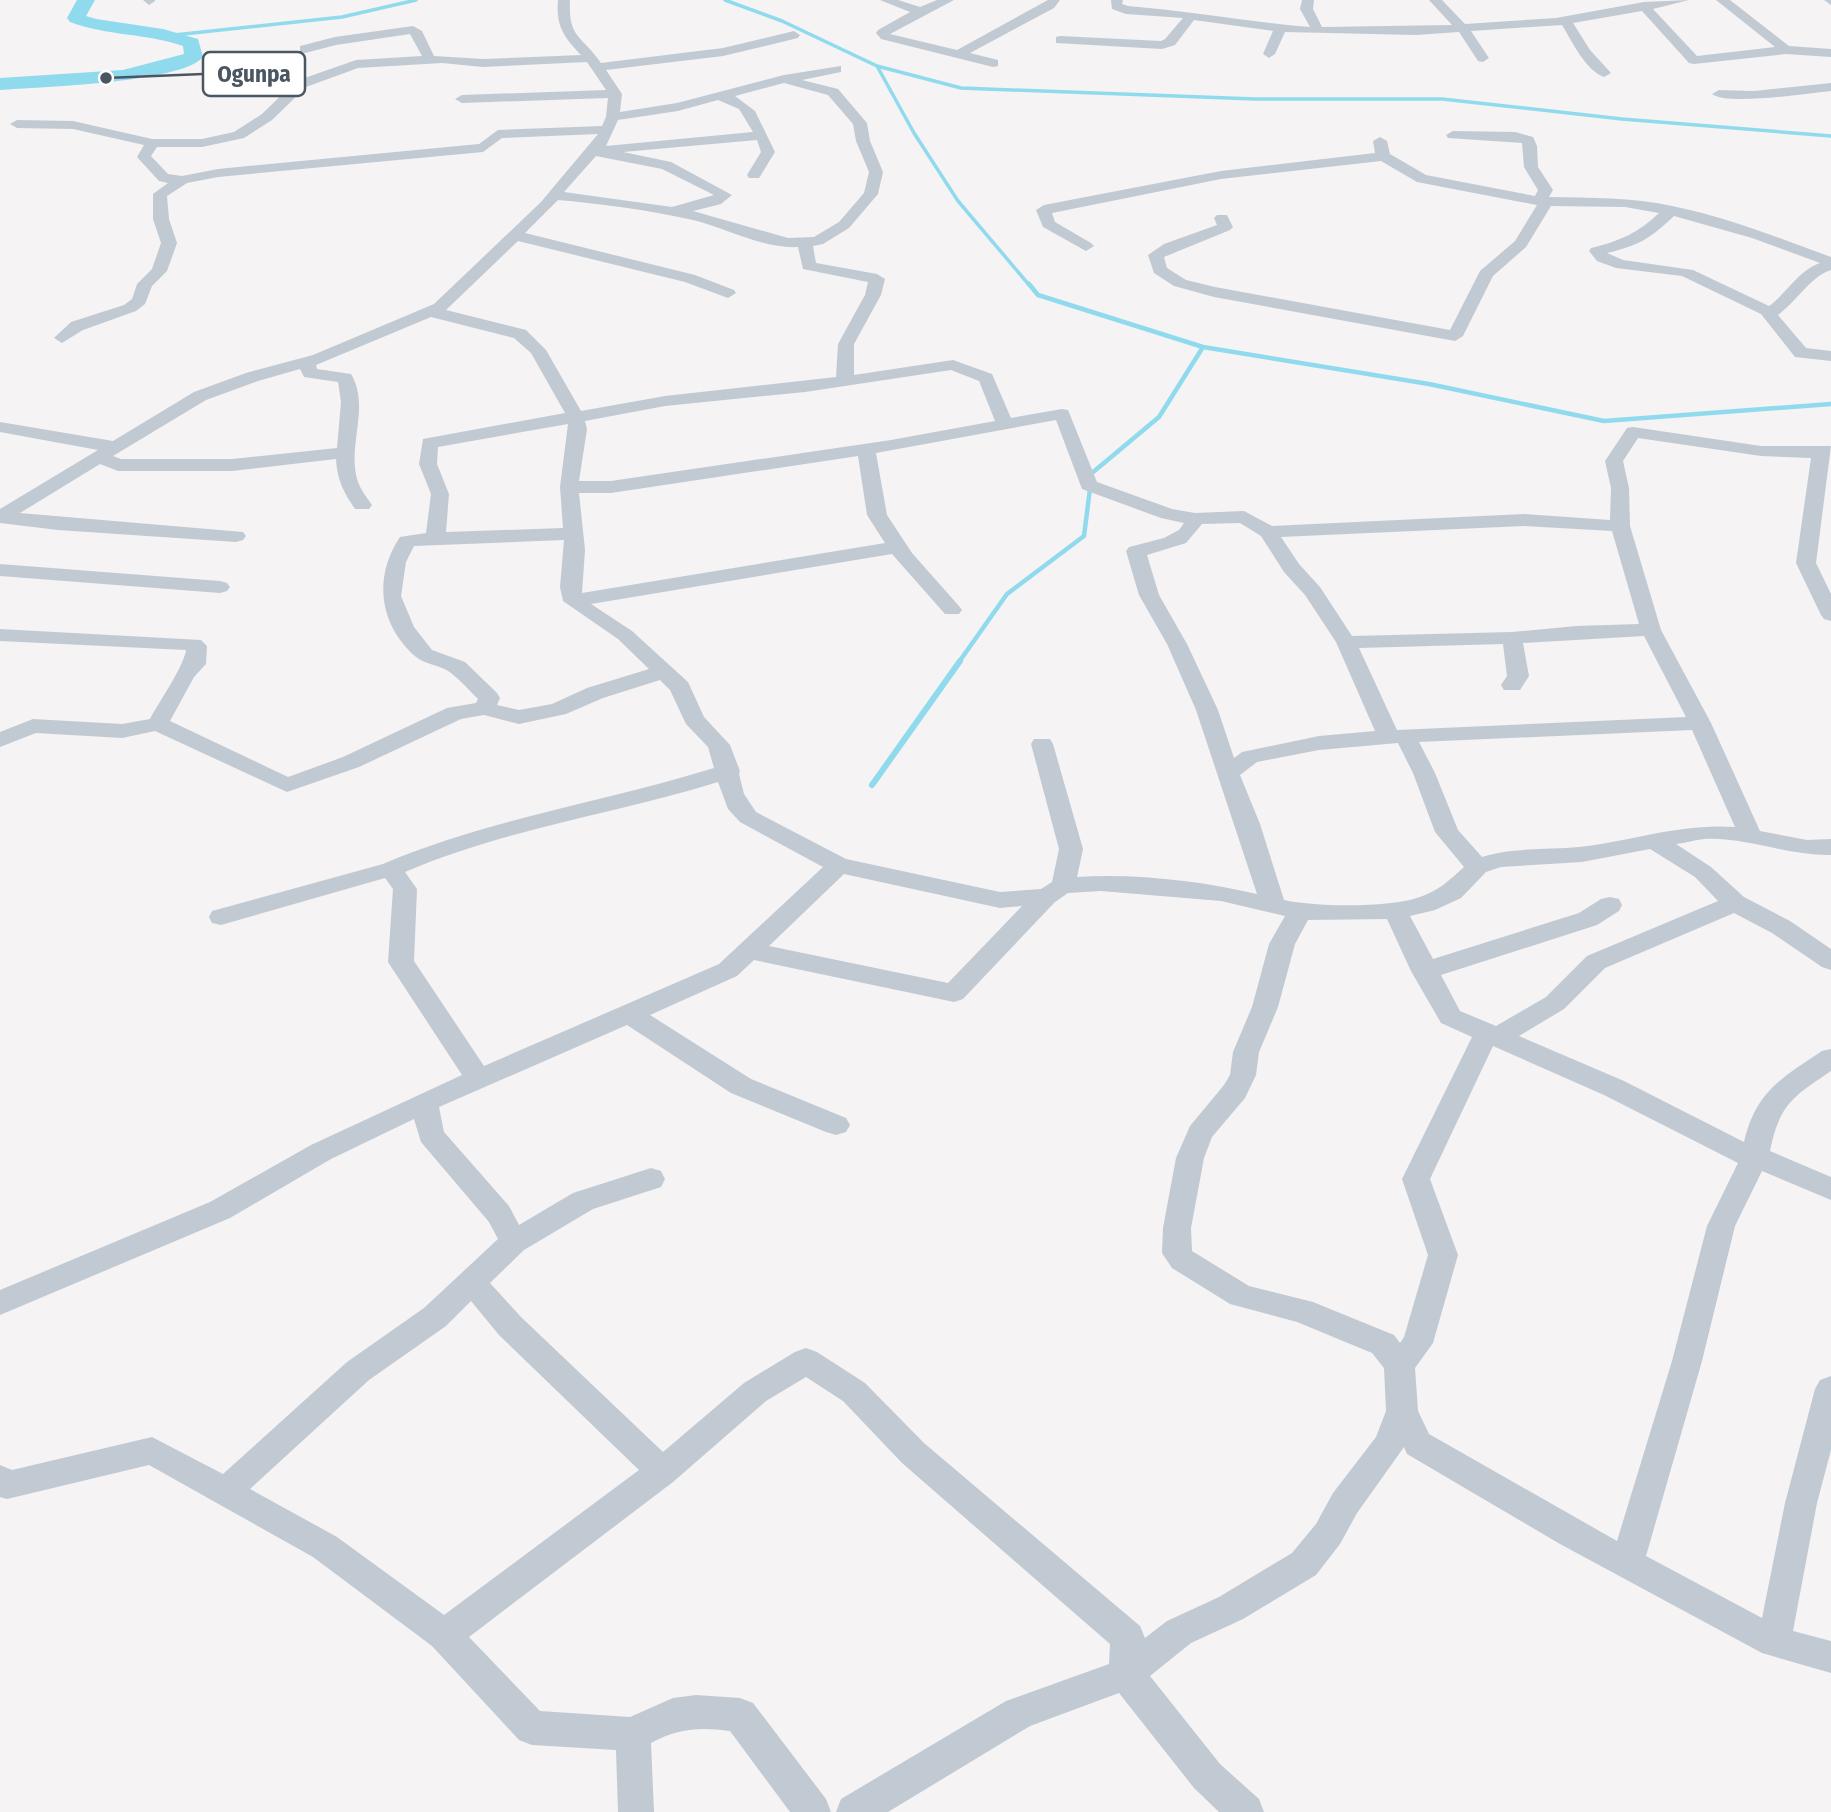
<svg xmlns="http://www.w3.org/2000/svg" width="1831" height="1812" font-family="'Fira Sans Condensed',sans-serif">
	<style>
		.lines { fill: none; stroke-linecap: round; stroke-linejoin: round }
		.stream-far2 { stroke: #90daee; stroke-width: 3.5 }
		.stream-far1 { stroke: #90daee; stroke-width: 4.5 }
		.stream { stroke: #90daee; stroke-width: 6 }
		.river { fill: #90daee; fill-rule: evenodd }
		.minor { fill: #c1cad2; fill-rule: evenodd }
		.leader { fill: none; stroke: #4a5661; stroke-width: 2.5 }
		.callout-dot { fill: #4a5661; stroke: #fff; stroke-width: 2.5 }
		.callout { fill: #fff; stroke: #4a5661; stroke-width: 2.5 }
		.callout-label { font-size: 23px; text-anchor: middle; font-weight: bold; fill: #4a5661 }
	</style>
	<rect width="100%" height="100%" fill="#f5f3f3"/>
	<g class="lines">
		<path class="stream-far2" d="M 725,0 L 782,21 L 877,66 L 961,88 L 1255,99 L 1442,99 L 1622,119 L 1831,136
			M 174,35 L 342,17 L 416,0
			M 877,66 L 914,133 L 958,201 L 1030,286"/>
		<path class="stream-far1" d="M 1029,284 L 1038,295 L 1203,347 L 1429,384 L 1604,421 L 1831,404
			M 959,662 L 1007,594 L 1084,536 L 1092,473 L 1159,417 L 1203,347"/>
		<path class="stream" d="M 872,785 L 960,661"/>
		<path class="river" d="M 77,0 L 95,0 L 86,16 L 96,19 L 163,29 L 198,39 L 203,57 C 182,83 37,87 0,90 L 0,78 L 123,70 L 184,54 L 183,46 C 146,33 107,36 70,22 L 67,18 Z"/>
		<path class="minor" d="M 143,0 L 155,0 L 155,1 L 149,5 Z
			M 558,0 L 570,0 C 568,39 582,35 601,63 L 723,48 L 794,31 L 800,35 L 798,38 L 723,56 L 606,70 L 622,94 L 620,112 L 677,103 L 784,75 L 841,66 L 841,72 L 802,80 L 838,89 L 867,123 L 870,141 L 883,172 L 878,194 L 849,228 L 823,244 L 813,246 L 816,263 L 877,274 L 885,279 L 881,295 L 854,344 L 854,375 L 953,360 L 992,374 L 1011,418 L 1062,409 L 1068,410 L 1097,482 L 1172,509 L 1195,513 L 1244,511 L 1272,526 L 1524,514 L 1610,520 L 1611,488 L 1605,461 L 1627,428 L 1633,427 L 1761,446 L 1831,446 L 1816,563 L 1831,594 L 1831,621 L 1824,619 L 1821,615 L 1796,563 L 1811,458 L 1761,456 L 1638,438 L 1623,461 L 1629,488 L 1630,526 L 1661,630 L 1711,723 L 1760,831 L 1807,840 L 1831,839 L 1831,855 C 1788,856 1747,837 1704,839 C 1695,840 1685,843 1676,844 L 1711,867 L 1744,897 L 1790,921 L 1831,949 L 1831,970 L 1822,967 L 1772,933 L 1734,913 L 1605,968 L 1564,1009 L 1519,1036 L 1624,1081 L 1744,1142 C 1756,1091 1782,1078 1822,1051 L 1831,1049 L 1831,1071 C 1793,1097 1780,1103 1770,1151 L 1831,1177 L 1831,1200 L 1762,1171 L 1735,1226 L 1702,1361 L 1646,1556 L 1762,1618 L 1785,1503 L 1815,1389 L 1820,1380 L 1831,1376 L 1831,1450 L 1817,1503 L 1793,1631 L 1831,1641 L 1831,1673 L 1762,1653 L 1560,1544 L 1407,1454 L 1404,1447 L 1357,1513 L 1340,1544 L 1316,1575 L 1243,1619 L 1191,1643 L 1150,1676 L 1220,1764 L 1259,1799 L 1264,1812 L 1219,1812 L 1194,1788 L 1119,1693 L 1030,1726 L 888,1812 L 836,1812 L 841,1799 L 1006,1701 L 1109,1664 L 1110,1644 L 902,1463 L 843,1401 L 806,1377 L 766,1401 L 673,1482 L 469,1637 L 540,1711 L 630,1717 L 673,1698 L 696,1695 L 740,1698 L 753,1703 L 826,1799 L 831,1812 L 790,1812 L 730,1731 C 701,1727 678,1728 651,1743 L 654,1812 L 618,1812 L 616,1750 L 532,1745 L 519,1740 L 432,1646 L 313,1557 L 149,1465 L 7,1499 L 0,1497 L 0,1465 L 12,1470 L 152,1437 L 223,1474 L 347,1362 L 424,1308 L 498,1239 L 489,1222 L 421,1142 L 414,1119 L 331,1159 L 230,1218 L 0,1315 L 0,1290 L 210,1202 L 311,1145 L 462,1075 L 388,962 L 393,889 L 385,878 L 221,925 L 212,923 L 209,917 L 212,911 L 383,864 C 489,819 604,802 714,768 L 708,747 L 686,724 L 670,690 L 660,680 L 603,698 L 566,714 L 519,724 L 484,715 L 461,719 L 359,767 L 287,792 L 155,731 L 122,738 L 36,733 L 0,747 L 0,732 L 33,719 L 122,724 L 150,719 C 159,702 184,666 186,650 L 0,641 L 0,629 L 201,640 L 207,646 L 206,664 L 194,677 L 170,721 L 288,777 L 343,757 L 447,708 L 476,703 L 478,699 C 469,690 460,680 451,673 C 441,665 426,665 416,657 C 379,625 373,577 400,537 L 426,533 L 431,494 L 419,464 L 423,439 L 565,413 L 531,353 L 514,338 L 431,317 L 316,365 L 317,369 L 351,374 C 371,407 346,447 358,482 C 361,490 367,498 372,505 L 369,509 L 355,509 C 344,493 337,480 336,459 L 232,471 L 118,471 L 100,464 L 20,513 L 243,532 L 246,536 L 243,540 L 236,542 L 58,530 L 0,523 L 0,509 L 98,450 L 0,432 L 0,422 L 113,441 L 194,392 L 246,373 L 313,355 L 434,304 L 541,202 L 598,134 L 502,138 L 483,152 L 218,177 L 187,183 L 167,196 L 169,219 L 177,243 L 167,271 L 152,286 L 145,304 L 136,311 L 83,330 L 62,343 L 54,338 L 71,322 L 124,305 L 132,299 L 137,284 L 152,269 L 161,243 L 153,219 L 153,194 L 168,183 L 159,181 L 137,157 L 144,145 L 73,129 L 17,128 L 10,124 L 17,120 L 73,121 L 152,139 L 202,139 L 234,132 L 262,114 L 296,81 L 356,60 L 422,56 L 410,34 L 336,45 L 305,53 L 300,52 L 300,46 L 335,37 L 413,26 L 422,31 L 434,56 L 483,59 L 581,55 C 563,36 556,26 558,0 ZM 587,62 L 606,90 L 462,95 L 455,99 L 462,103 L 608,98 L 606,117 L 602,126 L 498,130 L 479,144 L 218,169 L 182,176 L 168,174 L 151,156 L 157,147 L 202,147 L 244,138 L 272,120 L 306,87 L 358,68 L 442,63 L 483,67 ZM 784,83 L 828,95 L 853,124 L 856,141 L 869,172 L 864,193 L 839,222 L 814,237 L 788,238 L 693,211 L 721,204 L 732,195 L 671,162 L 623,152 L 757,140 L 761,152 L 747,175 L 749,178 L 759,178 L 775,152 L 755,111 L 735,96 ZM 718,100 L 739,109 L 753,132 L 606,146 L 618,120 L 678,111 ZM 596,156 L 662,169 L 714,195 L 672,207 L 564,192 ZM 558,200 C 603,204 648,210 693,220 C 726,228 763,249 798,247 L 803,269 L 868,282 L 865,295 L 838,344 L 836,377 L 665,396 L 581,411 L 546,350 L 526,330 L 446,310 L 518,241 L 685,282 L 728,298 L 736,293 L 734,290 L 695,275 L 525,233 ZM 300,369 L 304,377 L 338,382 L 341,402 L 337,448 L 232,459 L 121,459 L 113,456 L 206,400 L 258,381 ZM 951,370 L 979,381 L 995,421 L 891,440 L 611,481 L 579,481 L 587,429 L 585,421 L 665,406 L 805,392 ZM 1056,420 L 1082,489 L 1161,518 L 1184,523 L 1179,530 L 1164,538 L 1129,547 L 1126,551 L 1139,595 L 1167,644 L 1196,710 L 1257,894 C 1202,881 1134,873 1077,877 L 1083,849 L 1053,744 L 1050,739 L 1034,739 L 1031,744 L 1059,849 L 1052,882 L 1041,889 L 1000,892 L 846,859 L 756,812 L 744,794 L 739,774 L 740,771 L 730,745 L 704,717 L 688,682 L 632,631 L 591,604 L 892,554 L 945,614 L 959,614 L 962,610 L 959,606 L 912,553 L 887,515 L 876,453 ZM 568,424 L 560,487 L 563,528 L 446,532 L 449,494 L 437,464 L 438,447 ZM 858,456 L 867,515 L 885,543 L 582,593 L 585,550 L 579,493 L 611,493 ZM 1240,523 L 1261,536 L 1284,572 L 1305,595 L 1336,642 L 1375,731 L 1319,736 L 1242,752 L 1234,758 L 1218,710 L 1187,644 L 1159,595 L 1147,555 L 1186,543 L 1202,524 ZM 1524,526 L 1612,531 L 1639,624 L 1576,626 L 1512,632 L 1352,636 L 1320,587 L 1299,564 L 1281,537 ZM 564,540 L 560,587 L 563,601 L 618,639 L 649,669 L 587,688 L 552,704 L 519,710 L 497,705 L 500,698 L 497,693 L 465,662 L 432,650 L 414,627 L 401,596 L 406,562 L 414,546 ZM 1644,636 L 1686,717 L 1397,730 L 1359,648 L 1503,644 L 1507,676 L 1501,685 L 1504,690 L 1520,690 L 1529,676 L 1523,643 ZM 1692,730 L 1735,827 C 1681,823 1632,841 1579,847 C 1548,850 1513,847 1482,857 L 1458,830 L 1435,773 L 1419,742 ZM 1398,743 L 1413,773 L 1435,832 L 1464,867 C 1450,880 1438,891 1420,897 C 1390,908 1314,907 1284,900 L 1260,824 L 1240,775 L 1257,762 L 1319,750 ZM 718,782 L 728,809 L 740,822 L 823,867 L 719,964 L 484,1066 L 414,961 L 417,889 L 405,872 C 505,829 615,814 718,782 ZM 1650,849 L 1695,877 L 1718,901 L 1587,956 L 1546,997 L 1496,1026 L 1460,1011 L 1441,975 L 1597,925 L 1619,911 L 1622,905 L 1619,899 L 1610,897 L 1601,899 L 1579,913 L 1433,959 L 1410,916 L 1435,910 L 1461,898 L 1486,872 L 1501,867 L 1582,862 ZM 844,874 L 1000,908 L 1022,906 L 948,983 L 769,946 ZM 1101,891 L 1221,901 L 1285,916 L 1269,944 L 1252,1007 L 1233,1052 L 1230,1075 L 1224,1085 L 1190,1126 L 1176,1158 L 1163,1228 L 1162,1253 L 1172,1268 L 1230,1304 L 1297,1322 L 1372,1353 L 1384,1368 L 1386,1411 L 1376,1437 L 1333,1493 L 1316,1524 L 1292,1553 L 1219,1597 L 1167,1621 L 1145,1638 L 1140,1626 L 924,1443 L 865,1383 L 817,1352 L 806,1348 L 795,1352 L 744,1383 L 663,1452 L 521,1317 L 490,1283 L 524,1250 L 593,1209 L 661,1187 L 665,1179 L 661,1171 L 651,1168 L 573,1193 L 519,1225 L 509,1206 L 444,1132 L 439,1107 L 627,1025 L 731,1093 L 826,1132 L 836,1135 L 846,1132 L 850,1125 L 846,1118 L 751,1079 L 650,1015 L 737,976 L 754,960 L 954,1002 L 963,999 L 1055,902 L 1068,893 ZM 1387,919 L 1411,971 L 1441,1023 L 1472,1037 L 1402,1179 L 1428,1255 L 1404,1337 L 1400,1343 L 1394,1335 L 1313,1302 L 1249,1286 L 1192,1251 L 1191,1228 L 1204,1158 L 1212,1137 L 1245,1098 L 1256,1075 L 1259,1052 L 1278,1007 L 1295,944 L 1308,920 ZM 1493,1046 L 1604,1095 L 1738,1163 L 1707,1226 L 1672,1361 L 1617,1541 L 1429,1434 L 1418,1411 L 1415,1368 L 1433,1343 L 1458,1255 L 1430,1179 ZM 471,1301 L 499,1335 L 639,1470 L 444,1615 L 337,1537 L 250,1489 L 369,1380 L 446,1326 Z
			M 880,0 L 898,0 L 920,7 L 937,0 L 954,0 L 890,34 L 957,50 L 1048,0 L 1060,0 L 1054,8 L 970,53 L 998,60 L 998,66 L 993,67 L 881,39 L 876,33 L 878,30 L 910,12 Z
			M 1111,0 L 1123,0 L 1122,4 L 1128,6 C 1189,11 1249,22 1310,27 L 1300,9 L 1302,0 L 1314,0 L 1313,9 L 1322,27 L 1452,25 L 1429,0 L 1442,0 L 1465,24 L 1556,18 L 1644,2 L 1689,0 L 1653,9 L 1697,56 L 1775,47 L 1716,0 L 1730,0 L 1789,46 L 1831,49 L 1831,57 L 1786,54 L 1694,64 L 1689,63 L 1642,11 L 1573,23 L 1590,50 L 1611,73 L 1604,77 C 1585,70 1572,41 1562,25 L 1471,31 L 1489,58 L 1483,62 L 1478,61 L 1459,32 L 1416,35 L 1285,32 L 1275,54 L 1269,58 L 1263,54 L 1273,31 L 1194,20 L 1175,45 L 1162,49 L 1056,43 L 1056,37 L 1060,36 L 1161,41 L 1165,39 L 1183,18 L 1126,14 L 1112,9 Z
			M 1824,0 L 1831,0 L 1831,5 Z
			M 1831,83 L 1831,91 C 1809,93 1727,106 1712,94 L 1719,90 L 1754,91 Z
			M 1453,131 L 1515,132 L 1533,137 L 1537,146 L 1538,167 L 1553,190 L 1549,197 C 1590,198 1632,197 1672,206 C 1726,217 1779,238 1831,257 L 1831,270 C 1810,277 1797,301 1778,315 L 1806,348 L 1831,351 L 1831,361 L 1795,357 L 1761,314 L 1682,276 L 1616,268 L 1597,261 L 1589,251 L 1591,248 C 1620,241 1638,233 1659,213 L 1625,207 L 1551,206 L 1526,247 L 1493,276 L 1463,336 L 1455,341 L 1214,297 L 1174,286 L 1154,273 L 1148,255 L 1164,244 L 1217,225 L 1214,218 L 1217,215 L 1227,215 L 1233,227 L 1230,230 L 1164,257 L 1167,268 L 1186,280 L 1215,287 L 1450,330 L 1480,271 L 1515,241 L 1537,205 L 1417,182 L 1381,161 L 1221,179 L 1052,213 L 1055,222 L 1091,243 L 1094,246 L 1086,251 L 1043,227 L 1036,210 L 1044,205 L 1221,171 L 1375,153 L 1373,141 L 1380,137 L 1387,141 L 1390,154 L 1426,175 L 1535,196 L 1538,190 L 1524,167 L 1522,143 L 1448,138 L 1446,135 ZM 1674,216 L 1752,238 L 1820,263 C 1799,270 1787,293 1769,306 L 1693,270 L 1623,260 L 1607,253 C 1638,246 1651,238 1674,216 Z
			M 0,564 L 220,581 L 227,583 L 230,587 L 227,591 L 220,593 L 0,576 Z"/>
	</g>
	<path class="leader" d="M106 78L203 74"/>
	<circle class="callout-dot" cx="106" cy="78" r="7"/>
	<rect class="callout" x="203" y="52" width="102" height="44" rx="7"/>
	<g class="callout-label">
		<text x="254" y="82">Ogunpa</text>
	</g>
</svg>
